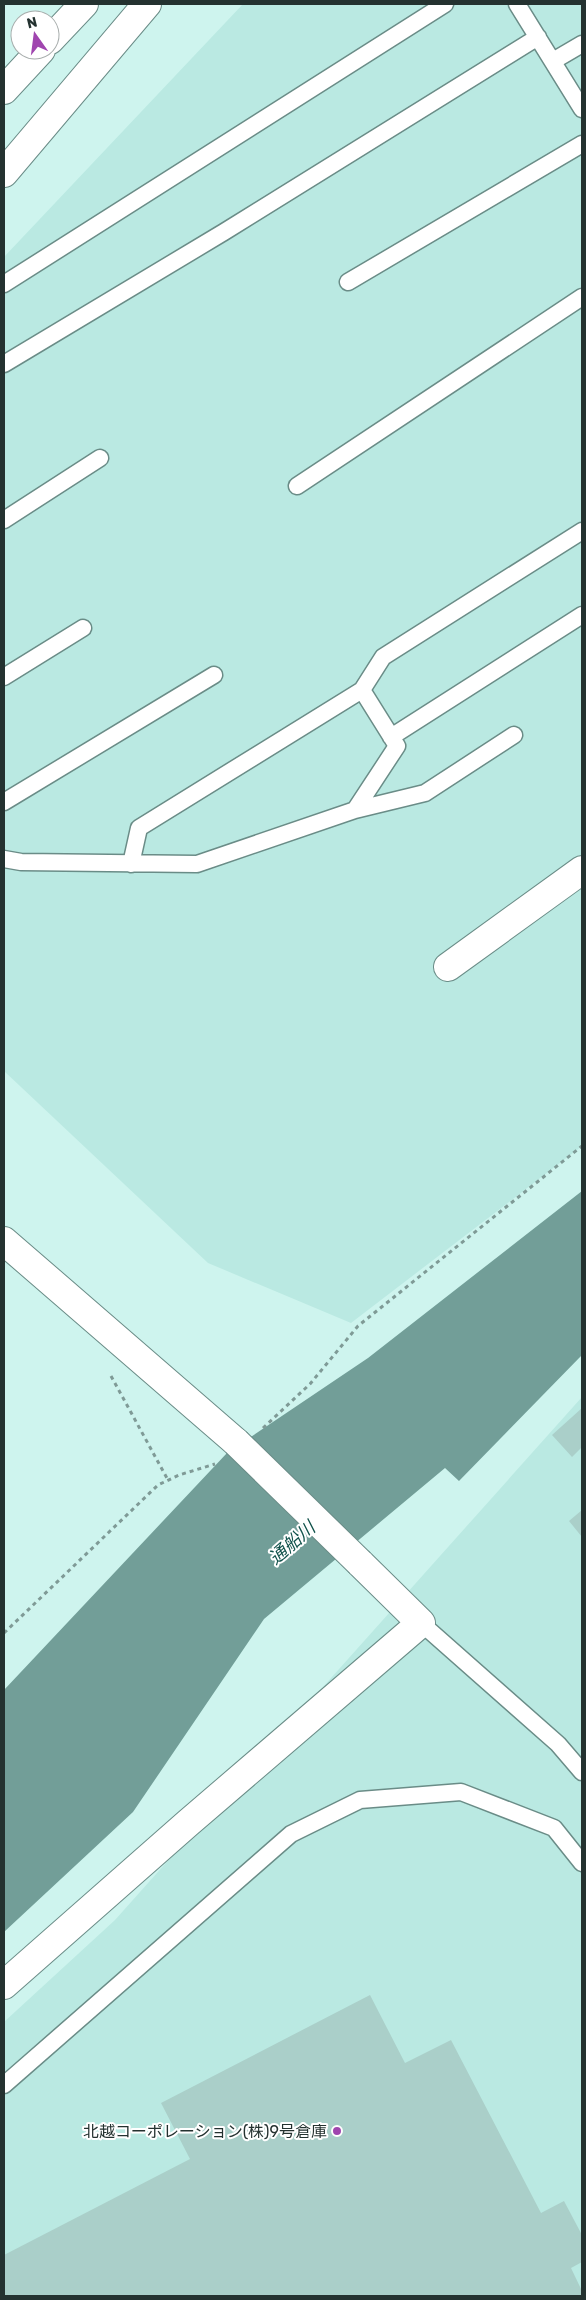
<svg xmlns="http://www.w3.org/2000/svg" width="586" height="2300" font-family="Rubik,'Noto Sans JP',sans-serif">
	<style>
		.built { fill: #bae9e2 }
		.water { fill: #729e98 }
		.building { fill: #aacfc9 }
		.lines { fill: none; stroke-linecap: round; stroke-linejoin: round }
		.service-casing { stroke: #6a8c87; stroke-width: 19 }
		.minor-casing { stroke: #6a8c87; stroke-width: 30 }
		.tertiary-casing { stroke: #6a8c87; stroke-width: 30 }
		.path { stroke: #7f9a96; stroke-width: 3; stroke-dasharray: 4 4; stroke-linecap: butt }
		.service { stroke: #fff; stroke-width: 16 }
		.minor { stroke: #fff; stroke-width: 28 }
		.tertiary { stroke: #fff; stroke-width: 28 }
		.minor-bridge-casing { stroke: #6a8c87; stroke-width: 30; stroke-linecap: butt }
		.minor-bridge { stroke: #fff; stroke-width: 28 }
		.poi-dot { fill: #a045af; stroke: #fff; stroke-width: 2 }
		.labels { text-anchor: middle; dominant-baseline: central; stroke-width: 4; stroke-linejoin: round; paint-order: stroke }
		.poi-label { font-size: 16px; fill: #243230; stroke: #fff; text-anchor: end }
		.water-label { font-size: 18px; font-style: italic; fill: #11524b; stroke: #fff }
	</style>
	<rect width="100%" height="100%" fill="#cef4ee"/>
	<path class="built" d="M 243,4 L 582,4 L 582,1146 L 351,1323 L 208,1263 L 4,1071 L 4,257 Z
		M 582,1397 L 582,2296 L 4,2296 L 4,2022 L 115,1920 Z"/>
	<path class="water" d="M 582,1191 L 582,1355 L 459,1481 L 445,1468 L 264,1619 L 133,1812 L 4,1932 L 4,1690 L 227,1453 L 368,1358 Z"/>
	<path class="building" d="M 582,1408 L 582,1447 L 572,1457 L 552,1435 Z
		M 582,1510 L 582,1537 L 569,1521 Z
		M 370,1995 L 405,2063 L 451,2040 L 541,2213 L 564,2201 L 582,2235 L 582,2262 L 571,2268 L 582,2291 L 582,2296 L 4,2296 L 4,2255 L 190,2159 L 161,2103 Z"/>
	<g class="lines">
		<g class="service-casing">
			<path id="service" d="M 517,4 L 582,109
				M 553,61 L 582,44
				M 348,282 L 582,144
				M 4,284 L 445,4
				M 4,364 L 224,232 L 538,37
				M 297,486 L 582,297
				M 4,520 L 100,458
				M 4,677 L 83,628
				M 391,737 L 582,615
				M 4,802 L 214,675
				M 355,810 L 425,793 L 514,735
				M 4,859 L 21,862 L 197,864 L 355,810 L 397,746 L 362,690 L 383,657 L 582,531
				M 131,864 L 139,828 L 362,690
				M 421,1623 L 558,1744 L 582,1772
				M 4,2085 L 291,1834 L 360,1800 L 461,1792 L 554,1828 L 582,1863"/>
		</g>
		<g class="minor-casing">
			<path id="minor" d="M 448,967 L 582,870
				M 4,1241 L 236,1442
				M 4,1985 L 188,1823 L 421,1623 L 360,1563"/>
		</g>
		<g class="tertiary-casing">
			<path id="tertiary" d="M 50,40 L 84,4
				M 4,90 L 41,50
				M 4,173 L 147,4"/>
		</g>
		<path class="path" d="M 111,1376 L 168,1480
			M 263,1428 L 310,1384 L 358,1326 L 582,1146
			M 4,1633 L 158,1485 L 179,1475 L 215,1464"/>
		<use href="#service" class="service"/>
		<use href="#minor" class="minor"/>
		<use href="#tertiary" class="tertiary"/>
		<g class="minor-bridge-casing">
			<path id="minor-bridge" d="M 236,1442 L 360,1563"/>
		</g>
		<use href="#minor-bridge" class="minor-bridge"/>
	</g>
	<circle class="poi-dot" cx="337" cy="2131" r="5"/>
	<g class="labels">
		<g class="poi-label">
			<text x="327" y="2131">北越コーポレーション(株)9号倉庫</text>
		</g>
		<g class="water-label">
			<text transform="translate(292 1543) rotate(-41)">通船川</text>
		</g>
	</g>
	<rect width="586" height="2300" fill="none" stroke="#243230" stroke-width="10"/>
	<g transform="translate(35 35) rotate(346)"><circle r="24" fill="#ffffff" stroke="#a7adac"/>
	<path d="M0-4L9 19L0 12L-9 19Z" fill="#a045af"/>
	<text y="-8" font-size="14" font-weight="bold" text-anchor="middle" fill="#243230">N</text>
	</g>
</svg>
